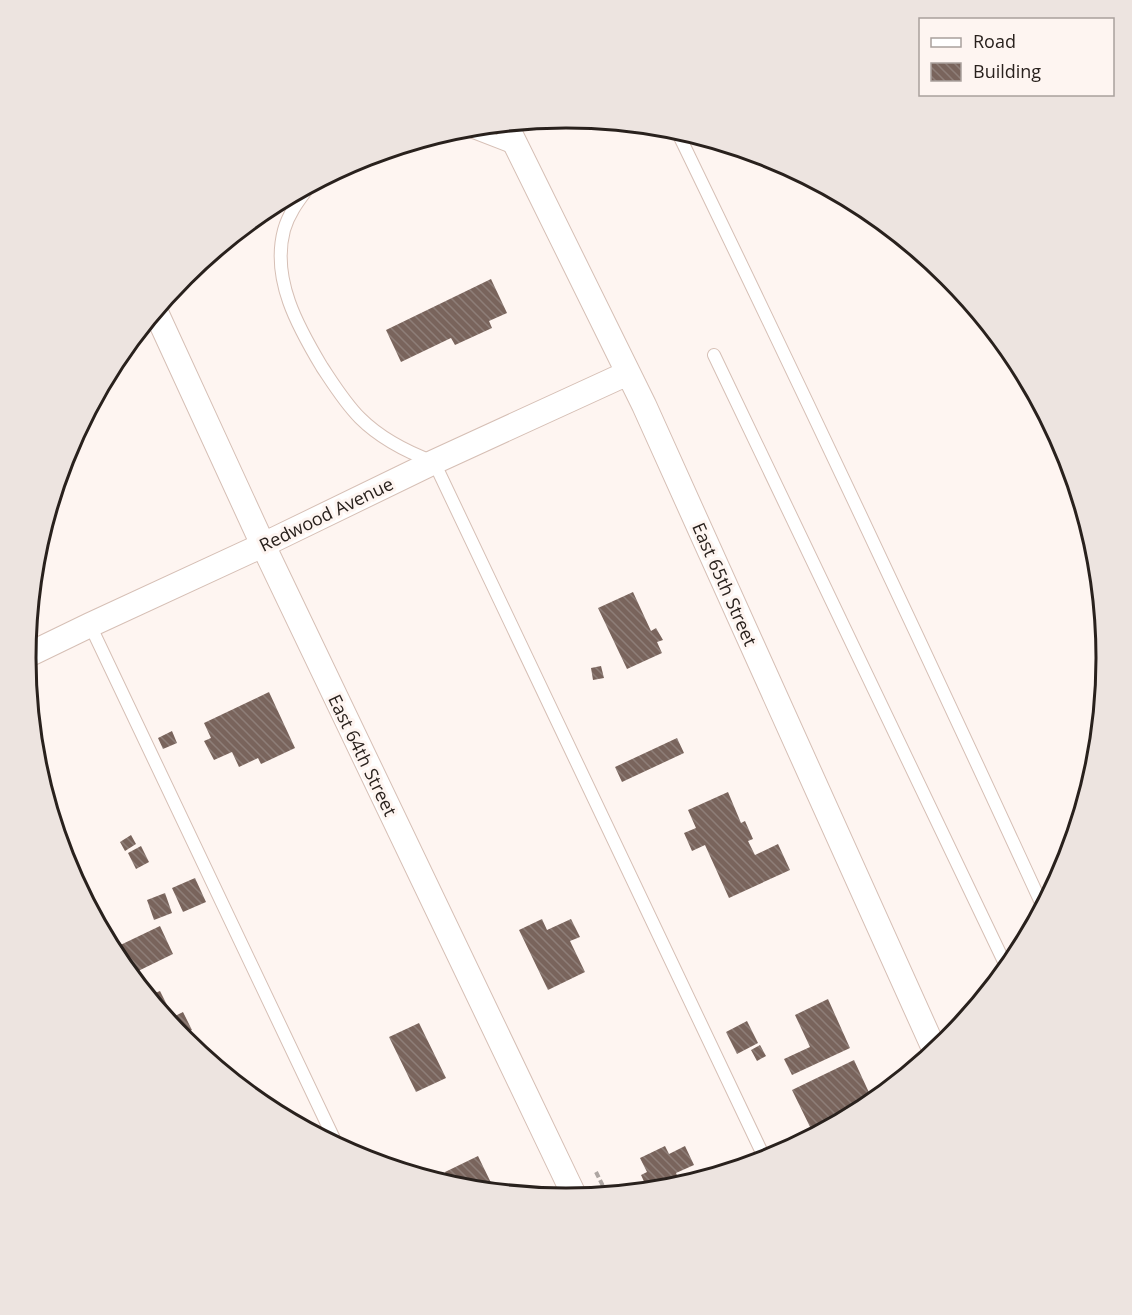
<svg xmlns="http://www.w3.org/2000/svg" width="1132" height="1315" font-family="'Open Sans',sans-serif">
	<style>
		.building { fill: url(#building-back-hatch) }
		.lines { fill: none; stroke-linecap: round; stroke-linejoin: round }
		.service-casing { stroke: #d6bfb5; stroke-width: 14 }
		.minor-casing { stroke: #d6bfb5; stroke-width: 26 }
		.path { stroke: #aea6a2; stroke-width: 4; stroke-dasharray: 6 3; stroke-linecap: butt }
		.service { stroke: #fff; stroke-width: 12 }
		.minor { stroke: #fff; stroke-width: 24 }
		.labels { text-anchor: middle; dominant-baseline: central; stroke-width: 6; stroke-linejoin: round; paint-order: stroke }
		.street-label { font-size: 18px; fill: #29211d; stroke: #fef5f1 }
		.rim { fill: none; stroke: #29211d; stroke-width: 3 }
	</style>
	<defs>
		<pattern id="building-back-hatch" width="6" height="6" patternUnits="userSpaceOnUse" patternTransform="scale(1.5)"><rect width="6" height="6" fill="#79645c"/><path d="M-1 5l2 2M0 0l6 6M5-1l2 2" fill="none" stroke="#8e7e78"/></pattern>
	</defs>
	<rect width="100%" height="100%" fill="#fef5f1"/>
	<path class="building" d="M 491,279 L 507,313 L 489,321 L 492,328 L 455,345 L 451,338 L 401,362 L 386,330 Z
		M 633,592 L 651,631 L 656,628 L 663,640 L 657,642 L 662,653 L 627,669 L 598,608 Z
		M 601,666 L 604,678 L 593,680 L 591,668 Z
		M 269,692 L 295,748 L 261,764 L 258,758 L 239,767 L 232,752 L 214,760 L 204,741 L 211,738 L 204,723 Z
		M 172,731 L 177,743 L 163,749 L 158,738 Z
		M 677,738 L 684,753 L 622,782 L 615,767 Z
		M 728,792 L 741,823 L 745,821 L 753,839 L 748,841 L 755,855 L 778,844 L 790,870 L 729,898 L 705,845 L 692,851 L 684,833 L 696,828 L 688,810 Z
		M 131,835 L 136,844 L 125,851 L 120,842 Z
		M 141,846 L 149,862 L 136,869 L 128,853 Z
		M 195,878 L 206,902 L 183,912 L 172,888 Z
		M 165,893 L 172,913 L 154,920 L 147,900 Z
		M 542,919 L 547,930 L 571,919 L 580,937 L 570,941 L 585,972 L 548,990 L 519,930 Z
		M 160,926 L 173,954 L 130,975 L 116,957 L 112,949 Z
		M 160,991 L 173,1017 L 183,1012 L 192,1030 L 180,1035 L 148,996 Z
		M 828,999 L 850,1048 L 792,1075 L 784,1059 L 810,1047 L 795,1015 Z
		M 747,1021 L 758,1043 L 737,1054 L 726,1032 Z
		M 419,1023 L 446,1078 L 416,1092 L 389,1037 Z
		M 760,1045 L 766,1056 L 757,1061 L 751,1050 Z
		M 854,1060 L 872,1099 L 836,1117 L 838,1121 L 813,1133 L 792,1090 Z
		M 665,1146 L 669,1154 L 685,1146 L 694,1165 L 676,1173 L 681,1185 L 671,1188 L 648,1190 L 641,1175 L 647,1172 L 640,1158 Z
		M 478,1156 L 495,1191 L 460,1188 L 451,1185 L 445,1172 Z"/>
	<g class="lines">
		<g class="service-casing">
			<path id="service" d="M 460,127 L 517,149
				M 676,129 C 801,387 923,646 1043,907
				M 311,184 C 300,199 289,212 284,230 C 271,279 298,327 322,367 C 334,385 345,403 360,418 C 381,439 407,452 434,462 L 765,1159
				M 714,355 L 1007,968
				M 90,625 L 337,1145"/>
		</g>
		<g class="minor-casing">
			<path id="minor" d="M 505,123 L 644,405 L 935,1051
				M 155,310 L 263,545 L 575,1197
				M 26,656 L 90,625 L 263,545 L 434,462 L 628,373"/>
		</g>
		<path class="path" d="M 596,1172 L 607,1194"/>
		<use href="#service" class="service"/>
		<use href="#minor" class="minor"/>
	</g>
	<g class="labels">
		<g class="street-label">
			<text transform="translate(326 514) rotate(-26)">Redwood Avenue</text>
			<text transform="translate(725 584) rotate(66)">East 65th Street</text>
			<text transform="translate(363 755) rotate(64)">East 64th Street</text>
		</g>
	</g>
	<path d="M0 0H1132V1315H0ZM36 658a530 530 0 1 1 1060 0a530 530 0 1 1-1060 0Z" fill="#ede4e0" fill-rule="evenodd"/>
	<path class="rim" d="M36 658a530 530 0 1 1 1060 0a530 530 0 1 1-1060 0Z"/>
	<rect x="919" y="18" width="195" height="78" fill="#fef5f1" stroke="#a9a09c" stroke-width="1.5"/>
	<rect x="931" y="38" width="30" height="9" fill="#ffffff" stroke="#a9a09c" stroke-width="1.5"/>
	<text x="973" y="48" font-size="18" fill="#29211d">Road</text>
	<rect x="931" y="63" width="30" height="18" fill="url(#building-back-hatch)" stroke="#a9a09c" stroke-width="1.5"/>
	<text x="973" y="78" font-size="18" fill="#29211d">Building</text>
</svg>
